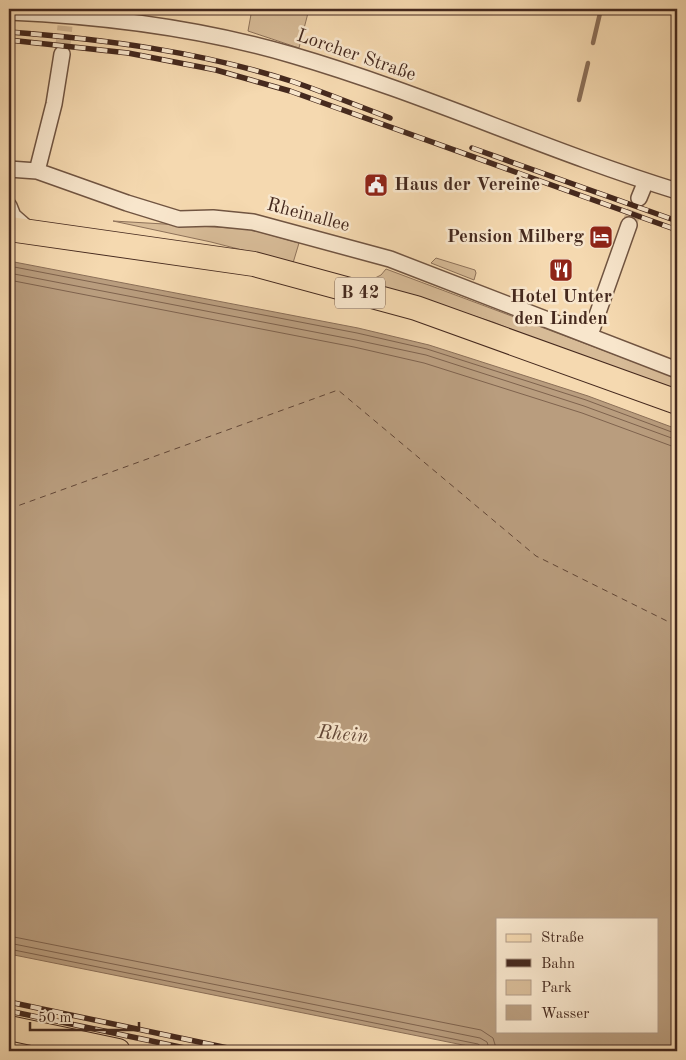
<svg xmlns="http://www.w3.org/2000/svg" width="686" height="1060" font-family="'Old Standard TT',serif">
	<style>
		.green { fill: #d7bb97; stroke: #8e725a }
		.water { fill: #b99d7e; stroke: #8b6f58; fill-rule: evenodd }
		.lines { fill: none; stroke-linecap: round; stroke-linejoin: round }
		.shore { stroke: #7f634e; stroke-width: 1 }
		.stream { stroke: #8b6f58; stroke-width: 4.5 }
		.ferry { stroke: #624636; stroke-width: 1; stroke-dasharray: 6 5; stroke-linecap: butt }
		.street-tunnel { stroke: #d2b693; stroke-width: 15; stroke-dasharray: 15 8; stroke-linecap: butt }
		.street-casing { stroke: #715542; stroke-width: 18 }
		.primary-casing { stroke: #45291e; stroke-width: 26 }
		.street { stroke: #f8e6cc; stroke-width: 15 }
		.primary { stroke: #f5d9b0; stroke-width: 24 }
		.rail-casing { stroke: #45291e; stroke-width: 5.5 }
		.rail { stroke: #f8e6cc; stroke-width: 4; stroke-dasharray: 11; stroke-linecap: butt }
		.labels { text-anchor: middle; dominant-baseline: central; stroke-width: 5; stroke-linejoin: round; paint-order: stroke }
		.shield { fill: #f8e6cc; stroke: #7b6252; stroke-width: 1 }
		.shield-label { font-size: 18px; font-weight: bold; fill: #45291e }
		.street-label { font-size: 19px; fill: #45291e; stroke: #f8e6cc }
		.poi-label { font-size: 19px; font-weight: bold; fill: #45291e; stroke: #f8e6cc; text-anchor: start }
		.water-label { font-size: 20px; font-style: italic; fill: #624636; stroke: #f8e6cc }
	</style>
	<rect width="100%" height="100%" fill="#f5d9b0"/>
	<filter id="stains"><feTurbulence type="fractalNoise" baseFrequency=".004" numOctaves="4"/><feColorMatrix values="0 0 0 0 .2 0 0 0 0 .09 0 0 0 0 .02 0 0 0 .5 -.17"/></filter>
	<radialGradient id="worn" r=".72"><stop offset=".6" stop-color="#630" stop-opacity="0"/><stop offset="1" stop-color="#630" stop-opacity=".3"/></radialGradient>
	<path class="green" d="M 252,9 L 309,9 L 299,48 L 248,31 Z
		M 113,221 L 249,229 L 299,243 L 293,263 L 211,242 Z
		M 436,258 L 475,270 L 476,273 L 474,280 L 431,263 Z
		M 386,269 L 677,378 L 677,389 L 593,362 L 493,322 L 367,282 L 381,275 Z"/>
	<path class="water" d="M 9,261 L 358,328 L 429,345 L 588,396 L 677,429 L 677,1051 L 493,1051 L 9,954 ZM 497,919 L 657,919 L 657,1031 L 497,1031 Z"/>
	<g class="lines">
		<path class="shore" d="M 9,266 L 357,333 L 427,349 L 586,400 L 677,434
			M 9,273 L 356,340 L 426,355 L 584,406 L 677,440
			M 9,280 L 354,347 L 424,363 L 582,413 L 677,448
			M 9,936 L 481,1030 L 493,1038 L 497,1051
			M 9,943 L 480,1038 L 487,1042 L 490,1051
			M 9,949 L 478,1044 L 482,1047 L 483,1051"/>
		<path class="stream" d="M 593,43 L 601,9
			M 579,100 L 588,63"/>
		<path class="ferry" d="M 9,509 L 338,390 L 536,556 L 677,626"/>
		<path class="street-tunnel" d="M 62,54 L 65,26
			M 629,225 L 639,198"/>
		<g class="street-casing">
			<path id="street" d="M 9,12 C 104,16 200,28 292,55 C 423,93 547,151 677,191
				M 9,169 L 37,171 L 127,203 L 179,219 L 213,218 L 253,222 L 390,259 L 677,370
				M 37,171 L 54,104 L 62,54
				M 639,198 L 646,181
				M 9,206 L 13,216 L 29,230
				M 590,335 L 629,225"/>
		</g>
		<g class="primary-casing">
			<path id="primary" d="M 9,229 L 254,264 L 416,308 L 677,402
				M 9,1028 L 118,1051"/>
		</g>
		<use href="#street" class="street"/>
		<use href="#primary" class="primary"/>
		<g class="rail-casing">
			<path id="rail" d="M 9,32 C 104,39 202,52 294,82 C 326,93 358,106 390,118
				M 9,40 L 128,53 L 216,70 L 290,91 L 677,230
				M 472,148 L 677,221
				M 9,1002 L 242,1051
				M 9,1011 L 199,1051"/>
		</g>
		<use href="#rail" class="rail"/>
	</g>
	<defs>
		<g id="civic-square" transform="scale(1.25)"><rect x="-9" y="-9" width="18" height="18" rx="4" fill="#8f2418" stroke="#f8e6cc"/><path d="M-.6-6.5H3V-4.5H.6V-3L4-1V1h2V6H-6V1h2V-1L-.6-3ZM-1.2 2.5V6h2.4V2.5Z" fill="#fff"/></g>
		<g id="hotel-square" transform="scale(1.25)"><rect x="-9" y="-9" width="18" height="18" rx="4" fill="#8f2418" stroke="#f8e6cc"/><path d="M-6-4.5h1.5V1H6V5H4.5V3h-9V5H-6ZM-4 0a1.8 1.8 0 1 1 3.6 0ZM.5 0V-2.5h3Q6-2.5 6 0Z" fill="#fff"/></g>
		<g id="restaurant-square" transform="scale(1.25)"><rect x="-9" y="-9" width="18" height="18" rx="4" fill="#8f2418" stroke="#f8e6cc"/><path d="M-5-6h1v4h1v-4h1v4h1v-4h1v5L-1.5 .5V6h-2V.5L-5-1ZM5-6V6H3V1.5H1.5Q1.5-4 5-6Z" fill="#fff"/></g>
	</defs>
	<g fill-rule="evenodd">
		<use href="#civic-square" x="376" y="185"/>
		<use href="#hotel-square" x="601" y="237"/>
		<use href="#restaurant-square" x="561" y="270"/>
	</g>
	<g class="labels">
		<rect class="shield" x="335" y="277.5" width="50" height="31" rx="4"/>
		<g class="shield-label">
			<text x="360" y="293">B 42</text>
		</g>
		<g class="street-label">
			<text transform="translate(356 56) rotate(19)">Lorcher Straße</text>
			<text transform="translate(308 216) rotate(15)">Rheinallee</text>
		</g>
		<g class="poi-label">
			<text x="394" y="185">Haus der Vereine</text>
			<text x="584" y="237" text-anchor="end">Pension Milberg</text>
			<text x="561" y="297" text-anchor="middle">Hotel Unter<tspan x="561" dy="22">den Linden</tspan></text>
		</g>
		<g class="water-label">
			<text transform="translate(343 735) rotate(5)">Rhein</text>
		</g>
	</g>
	<rect width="686" height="1060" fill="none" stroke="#f5d9b0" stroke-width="30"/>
	<rect x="10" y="10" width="666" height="1040" fill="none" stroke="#45291e" stroke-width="2.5"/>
	<rect x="15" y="15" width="656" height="1030" fill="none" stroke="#45291e"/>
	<rect x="496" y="918" width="162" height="115" fill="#f8e6cc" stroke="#b09a86"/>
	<rect x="506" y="934" width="25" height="8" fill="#f5d9b0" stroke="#b09a86"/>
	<text x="541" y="942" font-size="15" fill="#45291e">Straße</text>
	<rect x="506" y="959" width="25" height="8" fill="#45291e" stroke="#b09a86"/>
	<text x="541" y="968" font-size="15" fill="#45291e">Bahn</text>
	<rect x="506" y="980" width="25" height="15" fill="#d7bb97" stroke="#b09a86"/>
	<text x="541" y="992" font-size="15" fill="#45291e">Park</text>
	<rect x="506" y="1005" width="25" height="15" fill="#b99d7e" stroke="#b09a86"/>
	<text x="541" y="1018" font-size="15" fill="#45291e">Wasser</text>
	<path d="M30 1022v8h109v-8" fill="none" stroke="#45291e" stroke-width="2.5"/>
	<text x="38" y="1022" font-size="15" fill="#45291e" stroke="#f8e6cc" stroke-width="4" paint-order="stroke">50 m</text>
	<rect width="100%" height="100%" filter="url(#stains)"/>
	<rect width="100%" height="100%" fill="url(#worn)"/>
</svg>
